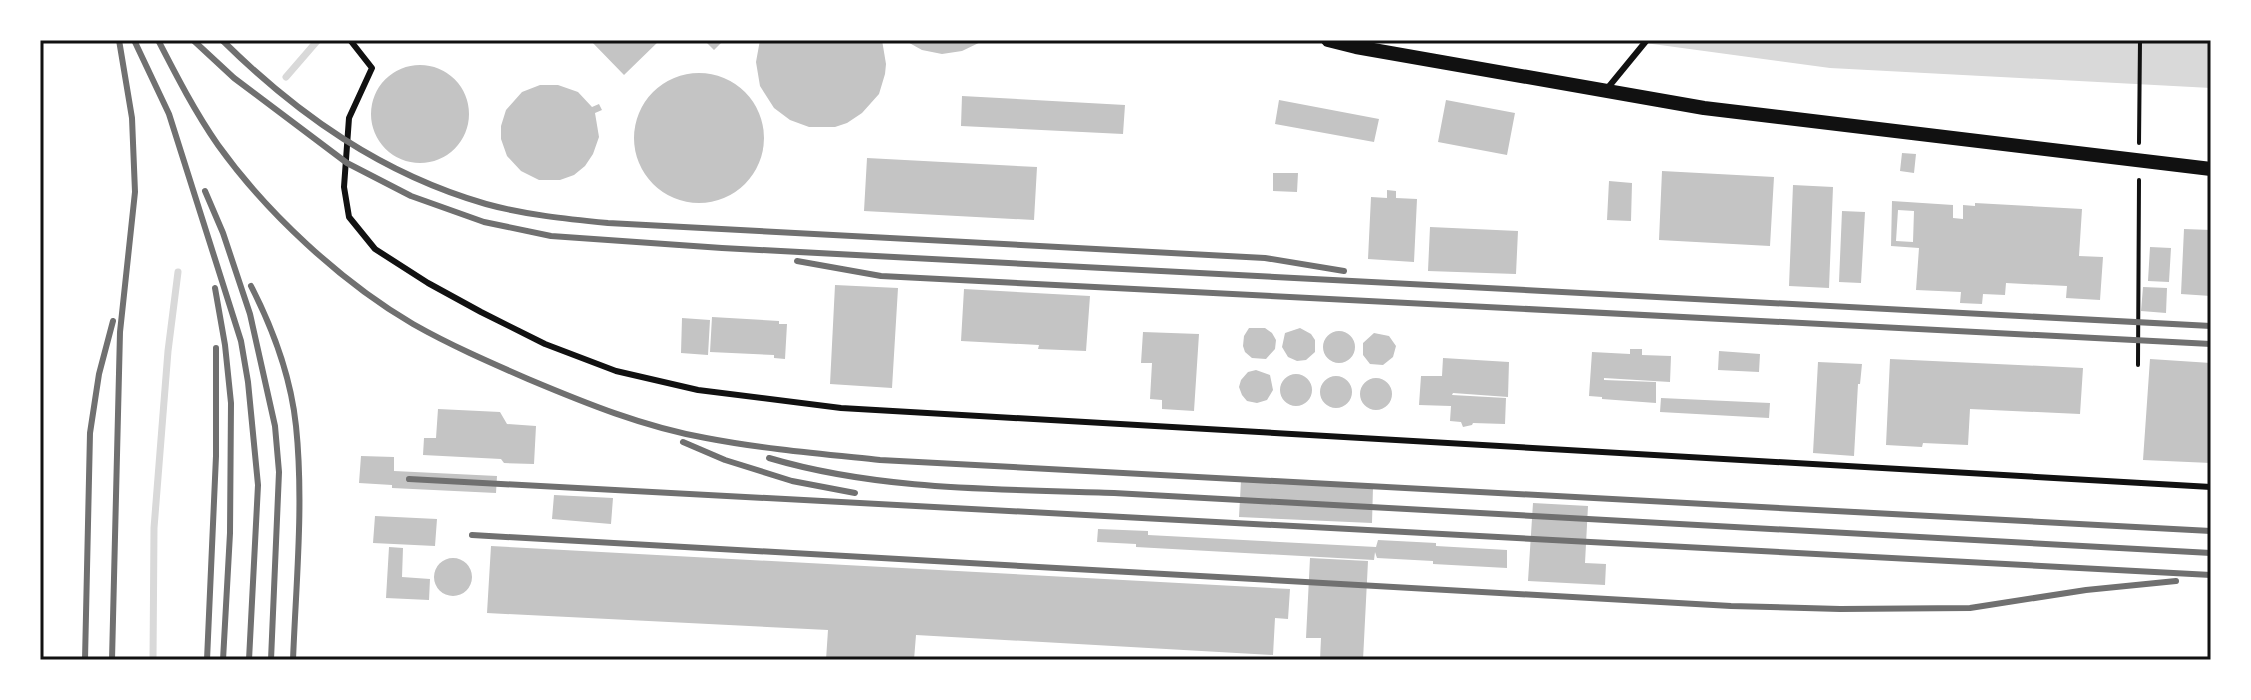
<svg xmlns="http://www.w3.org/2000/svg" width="2251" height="700" font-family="Spectral,serif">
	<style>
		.water { fill: #d9d9d9 }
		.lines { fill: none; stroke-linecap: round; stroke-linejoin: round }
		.stream { stroke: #d9d9d9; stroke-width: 7 }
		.building { fill: #c4c4c4; fill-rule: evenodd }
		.path { stroke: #111; stroke-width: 4 }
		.service { stroke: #111; stroke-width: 6 }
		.tertiary { stroke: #111; stroke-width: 14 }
		.rail { stroke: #707070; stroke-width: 6 }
		.neatline { fill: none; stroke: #111; stroke-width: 3 }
	</style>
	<rect width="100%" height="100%" fill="#fff"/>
	<path class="water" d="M 1623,40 L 2211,40 L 2211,88 L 1830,68 Z"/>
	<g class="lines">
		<path class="stream" d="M 286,77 L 318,40
			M 153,660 L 154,528 L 168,351 L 178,272"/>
	</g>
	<path class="building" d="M 590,40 L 660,40 L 624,75 Z
		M 704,40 L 724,40 L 714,50 Z
		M 760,40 L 882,40 L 886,64 L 885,74 L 879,94 L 862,113 L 847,123 L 835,127 L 809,127 L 790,120 L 774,108 L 760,86 L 756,62 Z
		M 904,40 L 985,40 L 962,51 L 942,54 L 922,50 Z
		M371 114a49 49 0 1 1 98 0a49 49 0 1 1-98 0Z
		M634 138a65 65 0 1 1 130 0a65 65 0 1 1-130 0Z
		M 540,85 L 558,85 L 578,92 L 592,107 L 599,104 L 602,110 L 595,113 L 599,137 L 593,154 L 585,166 L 574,175 L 560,180 L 539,180 L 521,171 L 507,156 L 501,139 L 501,126 L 506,110 L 522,92 Z
		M 962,96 L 1125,105 L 1123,134 L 961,126 Z
		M 1279,100 L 1379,119 L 1374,142 L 1275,124 Z
		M 1446,100 L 1515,113 L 1507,155 L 1438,142 Z
		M 1902,153 L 1916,154 L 1914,173 L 1900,171 Z
		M 867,158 L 1037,167 L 1034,220 L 864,211 Z
		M 1662,171 L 1774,177 L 1770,246 L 1659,240 Z
		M 1273,173 L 1298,173 L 1297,192 L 1273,191 Z
		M 1609,181 L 1632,183 L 1631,221 L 1607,220 Z
		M 1793,185 L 1833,187 L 1829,288 L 1789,286 Z
		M 1387,190 L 1396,191 L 1396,198 L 1417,199 L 1414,262 L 1368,259 L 1371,197 L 1387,198 Z
		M 1892,201 L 1953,205 L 1953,218 L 1963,219 L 1963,205 L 1975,206 L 1975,203 L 2082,209 L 2079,256 L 2103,257 L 2100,300 L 2066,298 L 2067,286 L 2006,283 L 2005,295 L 1983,294 L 1982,304 L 1960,303 L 1961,292 L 1916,290 L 1919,248 L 1891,246 ZM 1898,210 L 1914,211 L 1913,242 L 1896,241 Z
		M 1842,211 L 1865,212 L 1861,283 L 1839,282 Z
		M 1430,227 L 1518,231 L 1516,274 L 1428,271 Z
		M 2184,229 L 2211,230 L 2211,296 L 2181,294 Z
		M 2150,247 L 2171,248 L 2169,282 L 2148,281 Z
		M 835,285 L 898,288 L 892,388 L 830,384 Z
		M 2143,287 L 2167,288 L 2166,313 L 2141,311 Z
		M 964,289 L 1090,296 L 1086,351 L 1038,349 L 1039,345 L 961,341 Z
		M 712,317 L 779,321 L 779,324 L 787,324 L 785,359 L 774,358 L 774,355 L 710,352 Z
		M 682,318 L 710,320 L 708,355 L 681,353 Z
		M 1249,328 L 1265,328 L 1272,333 L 1276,340 L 1275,349 L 1266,359 L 1252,358 L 1245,352 L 1243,346 L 1244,336 Z
		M 1300,328 L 1311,334 L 1315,340 L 1315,352 L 1306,360 L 1297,361 L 1288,357 L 1282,347 L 1285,333 Z
		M1323 347a16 16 0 1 1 32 0a16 16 0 1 1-32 0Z
		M 1143,332 L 1199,334 L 1194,411 L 1162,409 L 1162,400 L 1150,399 L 1152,363 L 1141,363 Z
		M 1374,333 L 1389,336 L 1396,346 L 1393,357 L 1383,365 L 1370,364 L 1363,355 L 1363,343 Z
		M 1630,349 L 1642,349 L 1642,355 L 1671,356 L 1670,382 L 1604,378 L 1604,380 L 1656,382 L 1656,403 L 1602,399 L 1602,397 L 1589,396 L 1592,352 L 1630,354 Z
		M 1719,351 L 1760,354 L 1759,372 L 1718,370 Z
		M 1443,358 L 1509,362 L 1508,397 L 1453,393 L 1452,395 L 1506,398 L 1505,424 L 1473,423 L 1472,425 L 1463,427 L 1461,422 L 1450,421 L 1451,406 L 1419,405 L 1421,376 L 1442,376 Z
		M 1890,359 L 2083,368 L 2080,414 L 1970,409 L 1968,445 L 1923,443 L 1922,447 L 1886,445 Z
		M 2150,359 L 2211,363 L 2211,463 L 2143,460 Z
		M 1818,362 L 1862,364 L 1860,384 L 1858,384 L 1854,456 L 1813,453 Z
		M 1256,370 L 1270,375 L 1273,390 L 1267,400 L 1257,403 L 1247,401 L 1242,395 L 1239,387 L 1241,380 L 1248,372 Z
		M1280 390a16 16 0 1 1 32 0a16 16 0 1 1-32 0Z
		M1320 392a16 16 0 1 1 32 0a16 16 0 1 1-32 0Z
		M1360 394a16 16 0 1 1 32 0a16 16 0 1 1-32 0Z
		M 1661,398 L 1770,403 L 1769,418 L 1660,412 Z
		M 438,409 L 500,412 L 507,424 L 536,426 L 534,464 L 504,463 L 501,459 L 423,455 L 424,438 L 436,438 Z
		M 361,456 L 394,457 L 394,471 L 497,476 L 496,493 L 392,488 L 392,485 L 359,483 Z
		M 1241,481 L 1373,487 L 1372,523 L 1239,517 Z
		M 554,495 L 613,498 L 611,524 L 552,519 Z
		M 1533,503 L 1588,506 L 1585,563 L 1606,564 L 1605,585 L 1528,581 Z
		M 375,516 L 437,519 L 435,546 L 373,543 Z
		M 1098,529 L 1148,531 L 1148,535 L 1376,547 L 1378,540 L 1436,543 L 1436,546 L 1507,550 L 1507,568 L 1433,564 L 1433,561 L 1377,558 L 1375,552 L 1374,560 L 1136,547 L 1136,544 L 1097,542 Z
		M 491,546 L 1290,589 L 1288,619 L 1275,618 L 1273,655 L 916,635 L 914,660 L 826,660 L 828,630 L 487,613 Z
		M 389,547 L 403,548 L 402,577 L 430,579 L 429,600 L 386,598 Z
		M 1310,558 L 1368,561 L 1363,660 L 1320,660 L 1321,638 L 1306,638 Z
		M434 577a19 19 0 1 1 38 0a19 19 0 1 1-38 0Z"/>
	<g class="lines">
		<path class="path" d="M 2139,143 L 2140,40
			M 2138,365 L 2139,180"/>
		<path class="service" d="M 350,40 L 372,68 L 349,118 L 344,187 L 349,217 L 375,249 L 428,283 L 481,312 L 545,344 L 616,371 L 698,390 L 841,408 L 2211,487
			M 1606,90 L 1647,40"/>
		<path class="tertiary" d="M 1328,40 L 1356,47 L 1704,108 L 2211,169"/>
		<path class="rail" d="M 134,40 L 169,114 L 241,341 L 248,382 L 258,485 L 249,660
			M 158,40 C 176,75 195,112 218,145 C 266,212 341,282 413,324 C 450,345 489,362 528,379 C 585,403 644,427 706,438 C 763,449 822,454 880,460 L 2211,531
			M 193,40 L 234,78 L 347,163 L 411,196 L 484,222 L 551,236 L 722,248 L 2211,326
			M 222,40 C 298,115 382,174 486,204 C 526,215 567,219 608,223 L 1265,258 L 1344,271
			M 205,191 L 223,233 L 250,314 L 275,426 L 279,472 L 271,660
			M 797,261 L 881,276 L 2211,344
			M 251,286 C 273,329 291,378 296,426 C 304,503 296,583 293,660
			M 215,288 L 225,345 L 231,403 L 230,533 L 223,660
			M 683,442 L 725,460 L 792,481 L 855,493
			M 769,458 C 880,491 1000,489 1114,493 L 2211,553
			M 409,479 L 2211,575
			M 472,535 L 1731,606 L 1840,609 L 1970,608 L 2086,590 L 2176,581
			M 85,660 L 90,433 L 99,374 L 113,321
			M 112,660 L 120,332 L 135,192 L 132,118 L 119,40
			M 207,660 L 216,456 L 216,348"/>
	</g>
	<rect width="2251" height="700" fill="none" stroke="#ffffff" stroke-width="84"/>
	<rect x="42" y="42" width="2167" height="616" class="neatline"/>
</svg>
